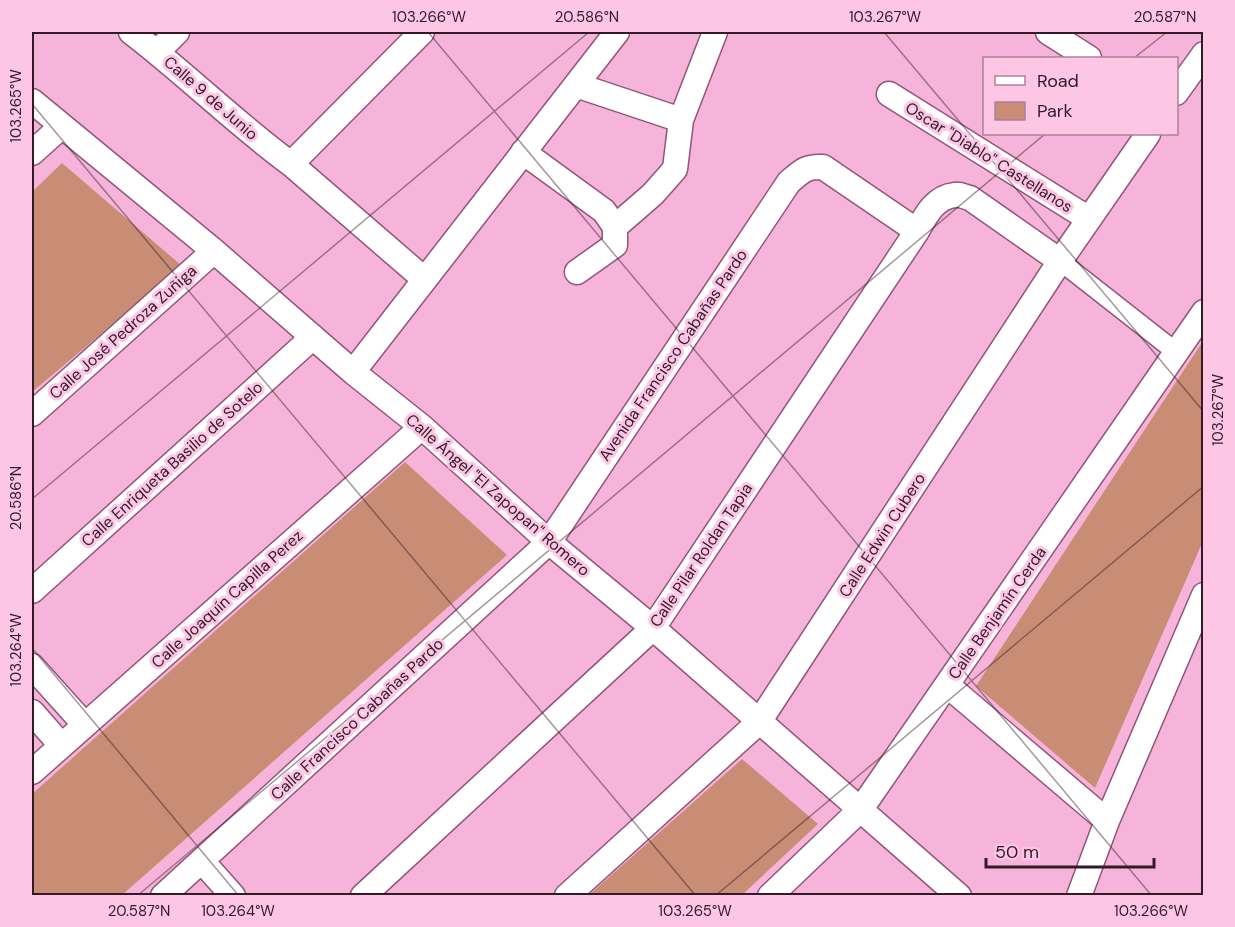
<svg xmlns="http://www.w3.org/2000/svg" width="1235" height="927" font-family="'DM Sans',sans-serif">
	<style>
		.green { fill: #c88d74 }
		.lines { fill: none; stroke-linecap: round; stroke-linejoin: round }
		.pedestrian-casing { stroke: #915579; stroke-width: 21 }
		.minor-casing { stroke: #915579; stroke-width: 27 }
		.pedestrian { stroke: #fff; stroke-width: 18 }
		.minor { stroke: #fff; stroke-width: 24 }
		.ticks { fill: none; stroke: #331a29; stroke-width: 1.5; stroke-opacity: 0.45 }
		.labels { text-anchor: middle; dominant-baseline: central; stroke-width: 6; stroke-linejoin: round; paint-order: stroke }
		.street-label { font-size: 16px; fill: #331a29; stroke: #fcc6e4 }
		.neatline { fill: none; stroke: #331a29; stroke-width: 2 }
		.ticks-label { font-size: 15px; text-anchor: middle; fill: #331a29 }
	</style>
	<rect width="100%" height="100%" fill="#f7b4da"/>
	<path class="green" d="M 62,163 L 182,266 L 32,392 L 32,192 Z
		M 1203,341 L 1203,541 L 1095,788 L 976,686 Z
		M 405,462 L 507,555 L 122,895 L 32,895 L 32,794 Z
		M 742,759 L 818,824 L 742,895 L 589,895 Z"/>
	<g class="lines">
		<g class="pedestrian-casing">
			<path id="pedestrian" d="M 1060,261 L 1176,352"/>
		</g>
		<g class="minor-casing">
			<path id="minor" d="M 131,32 C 186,74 235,123 291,164 L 424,279
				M 1048,32 L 1089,58
				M 157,52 L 177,32
				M 576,85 L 681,120
				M 1176,93 L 1204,54
				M 889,94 L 1089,219
				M 32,101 L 214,251 L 353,372 L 422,427 L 549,542 L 653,628 L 959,896
				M 523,152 L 604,211 L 615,227 L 615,245 L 577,272
				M 32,153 L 62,126
				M 291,164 L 422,32
				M 615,227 L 653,194 L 675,169 L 681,120 L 715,32
				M 353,372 L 617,32
				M 32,414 L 214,251
				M 32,591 L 313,337
				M 32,666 L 85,725
				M 947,685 L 1107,821
				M 32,712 L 61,745
				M 32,772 L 422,427
				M 202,861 L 233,896
				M 163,896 L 549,542 L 789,182 C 802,171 806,166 823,167 L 917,231
				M 363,896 L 653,628 L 917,231 C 926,215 935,197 955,195 C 960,194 965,197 970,198 L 1060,261
				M 567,896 L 759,722 L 1060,261 L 1148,134
				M 770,896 L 861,809 L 1204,312
				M 1079,896 L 1107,821 L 1204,595"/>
		</g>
		<use href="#pedestrian" class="pedestrian"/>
		<use href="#minor" class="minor"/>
	</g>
	<path class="ticks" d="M 428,32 L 1152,896M 884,32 L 1204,412M 1134,58 L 1167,32M 32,104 L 696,896M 32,499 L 589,32M 32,648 L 239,896M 137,896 L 1045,134M 715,896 L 1204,486"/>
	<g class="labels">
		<g class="street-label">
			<text transform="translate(211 98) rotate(41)">Calle 9 de Junio</text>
			<text transform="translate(989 157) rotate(32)">Oscar "Diablo" Castellanos</text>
			<text transform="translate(123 332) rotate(-42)">Calle José Pedroza Zuñiga</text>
			<text transform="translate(673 355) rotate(-56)">Avenida Francisco Cabañas Pardo</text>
			<text transform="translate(172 464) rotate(-42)">Calle Enriqueta Basilio de Sotelo</text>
			<text transform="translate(498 495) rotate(41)">Calle Ángel "El Zapopan" Romero</text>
			<text transform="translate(882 535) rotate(-57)">Calle Edwin Cubero</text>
			<text transform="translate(701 555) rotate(-56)">Calle Pilar Roldan Tapia</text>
			<text transform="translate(227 599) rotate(-42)">Calle Joaquín Capilla Perez</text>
			<text transform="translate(997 613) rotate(-55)">Calle Benjamín Cerda</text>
			<text transform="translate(357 719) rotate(-43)">Calle Francisco Cabañas Pardo</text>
		</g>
	</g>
	<rect width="1235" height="927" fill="none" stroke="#fcc6e4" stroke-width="66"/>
	<rect x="983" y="57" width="195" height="78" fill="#fcc6e4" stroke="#ac8199" stroke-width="1.5"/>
	<rect x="995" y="76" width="30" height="9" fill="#ffffff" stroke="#ac8199" stroke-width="1.5"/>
	<text x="1037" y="87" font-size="18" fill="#331a29">Road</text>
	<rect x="995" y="102" width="30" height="18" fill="#c88d74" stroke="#ac8199" stroke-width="1.5"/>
	<text x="1037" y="117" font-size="18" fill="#331a29">Park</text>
	<path d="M986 858v9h168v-9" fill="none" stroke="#331a29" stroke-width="3"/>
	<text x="995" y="858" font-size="18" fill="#331a29" stroke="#fcc6e4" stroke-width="4.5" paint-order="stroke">50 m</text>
	<rect x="33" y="33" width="1169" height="861" class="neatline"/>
	<g class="ticks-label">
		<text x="429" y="22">103.266°W</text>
		<text x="587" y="22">20.586°N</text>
		<text x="885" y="22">103.267°W</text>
		<text x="1165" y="22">20.587°N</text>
		<text transform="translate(16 106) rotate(-90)" y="5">103.265°W</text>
		<text transform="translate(1218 410) rotate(-90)" y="5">103.267°W</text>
		<text transform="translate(16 498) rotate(-90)" y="5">20.586°N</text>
		<text transform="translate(16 650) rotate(-90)" y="5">103.264°W</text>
		<text x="139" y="916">20.587°N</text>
		<text x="238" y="916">103.264°W</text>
		<text x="695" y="916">103.265°W</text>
		<text x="1151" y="916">103.266°W</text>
	</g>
</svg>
